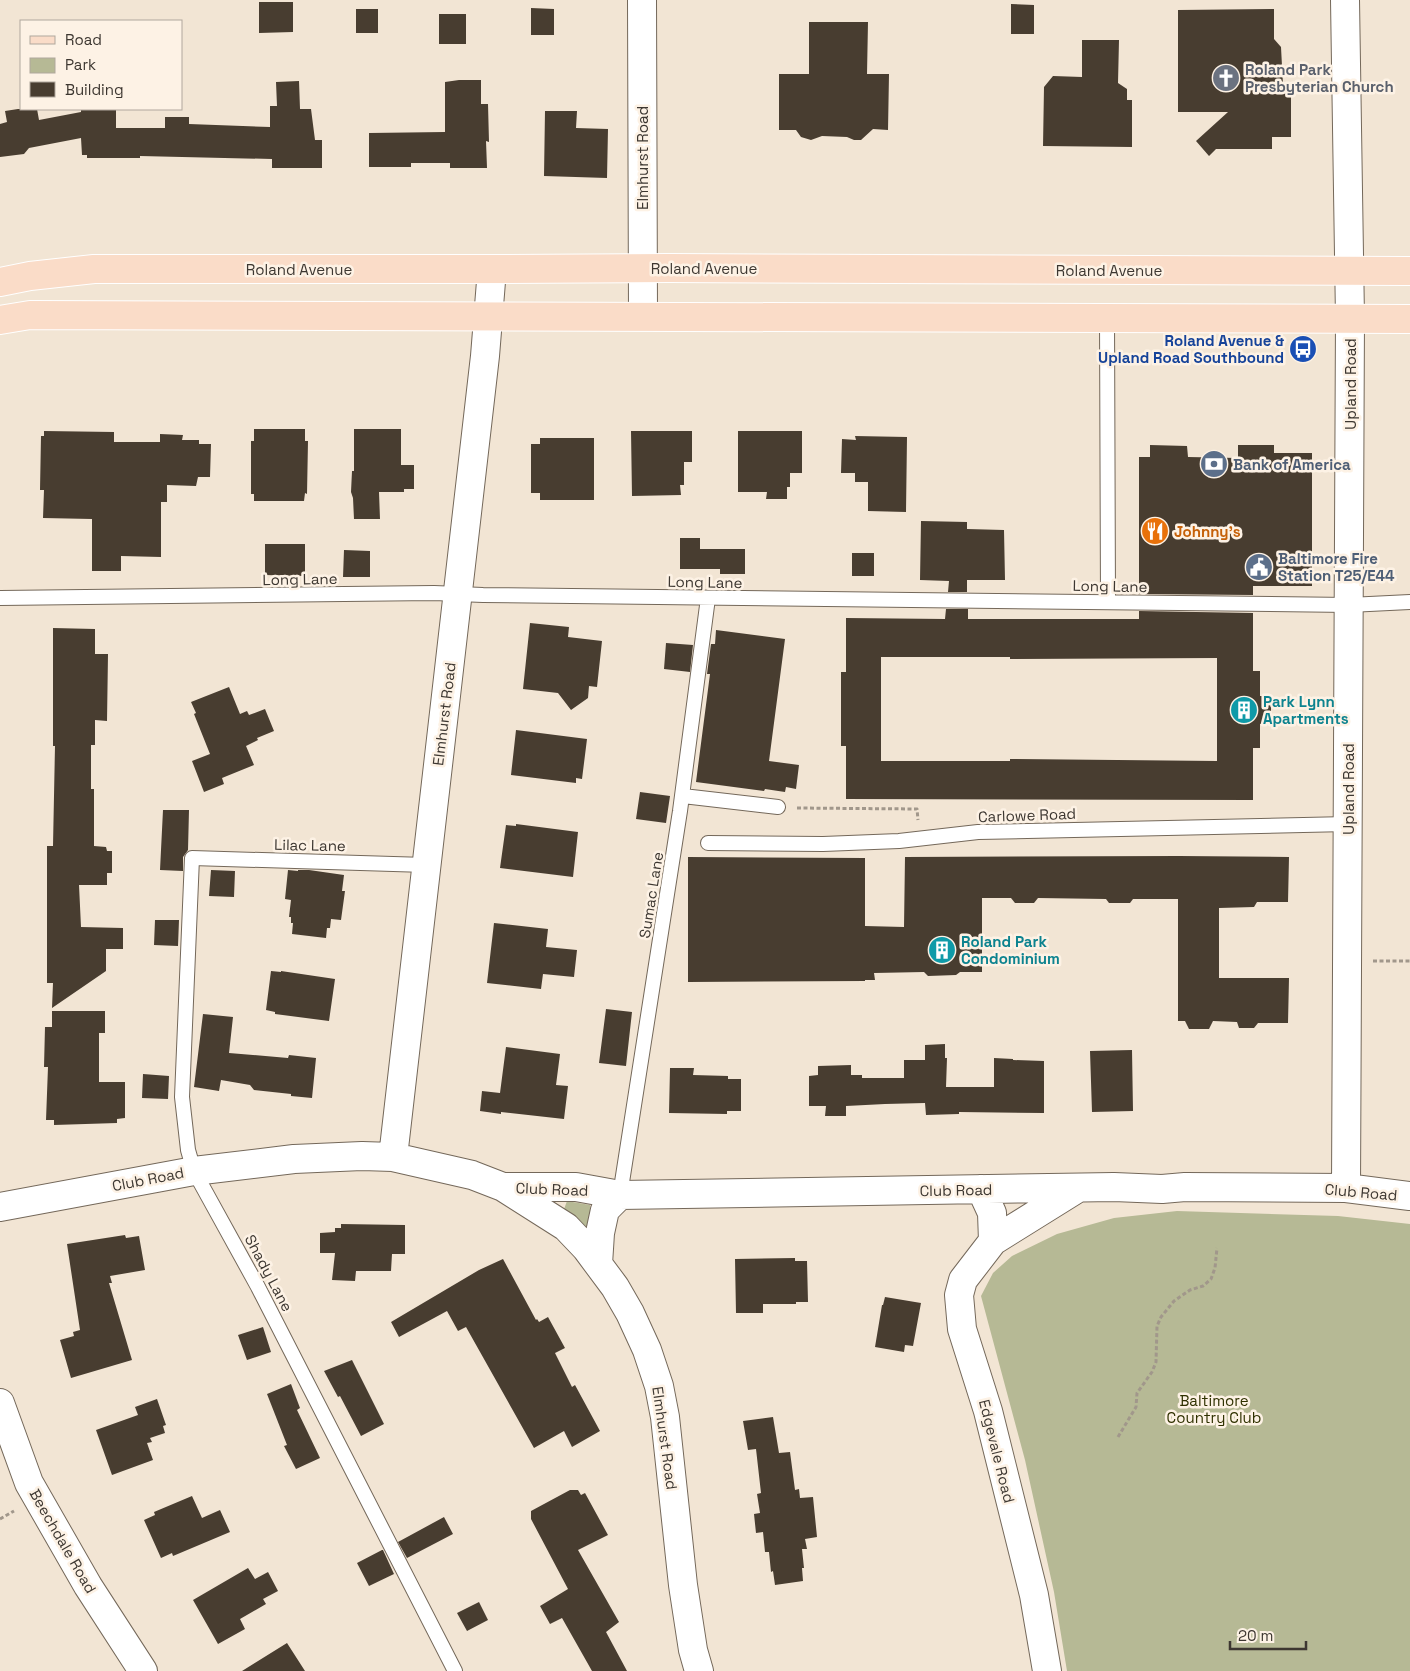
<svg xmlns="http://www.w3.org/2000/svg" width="1410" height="1671" font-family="'Space Grotesk',sans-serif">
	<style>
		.green { fill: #b6b995 }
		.building { fill: #483d30; fill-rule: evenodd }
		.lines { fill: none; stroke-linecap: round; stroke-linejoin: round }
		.service-casing { stroke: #74685a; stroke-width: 16 }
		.minor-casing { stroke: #74685a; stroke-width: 30 }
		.primary-casing { stroke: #fff; stroke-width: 30 }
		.path { stroke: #a1978b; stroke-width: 3; stroke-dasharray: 4 2.5; stroke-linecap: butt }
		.service { stroke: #fff; stroke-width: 14 }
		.minor { stroke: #fff; stroke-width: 28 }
		.primary { stroke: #fadcc8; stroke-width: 28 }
		.labels { text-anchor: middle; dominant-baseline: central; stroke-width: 5; stroke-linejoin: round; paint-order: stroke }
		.worship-label { font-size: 15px; font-weight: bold; fill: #5b616d; stroke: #fdf2e5; text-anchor: start }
		.street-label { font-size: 15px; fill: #3d3731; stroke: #fdf2e5 }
		.transit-label { font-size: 15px; font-weight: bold; fill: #164399; stroke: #fdf2e5; text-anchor: end }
		.service-label { font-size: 15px; font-weight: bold; fill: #4e5e75; stroke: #fdf2e5; text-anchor: start }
		.food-label { font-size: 15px; font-weight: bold; fill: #c56008; stroke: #fdf2e5; text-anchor: start }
		.culture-label { font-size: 15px; font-weight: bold; fill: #0d838f; stroke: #fdf2e5; text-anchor: start }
		.park-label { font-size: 15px; fill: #2f3100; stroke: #fdf2e5 }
	</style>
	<rect width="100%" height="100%" fill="#f2e5d4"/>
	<path class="green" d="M 567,1201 L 590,1205 L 592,1218 L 587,1226 L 580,1226 L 563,1212 Z
		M 1177,1211 L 1338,1216 L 1410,1224 L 1410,1671 L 1067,1671 L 1054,1592 L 1025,1460 L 981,1296 L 993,1273 L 1012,1256 L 1057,1234 L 1114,1218 Z"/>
	<path class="building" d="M 259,2 L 293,2 L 293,32 L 259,33 Z
		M 1011,4 L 1034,5 L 1034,34 L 1011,34 Z
		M 531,8 L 554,9 L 554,35 L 531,35 Z
		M 356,9 L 378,9 L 378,33 L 356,33 Z
		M 1274,9 L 1274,39 L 1281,47 L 1283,85 L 1291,84 L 1291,137 L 1272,137 L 1272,149 L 1216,149 L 1209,156 L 1196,141 L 1228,112 L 1178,112 L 1178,10 Z
		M 439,14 L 466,14 L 466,44 L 439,44 Z
		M 809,22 L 868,22 L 867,74 L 889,74 L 888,130 L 873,129 L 861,140 L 854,140 L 847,137 L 822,136 L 811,140 L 801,137 L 796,130 L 779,130 L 779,74 L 809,74 Z
		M 1082,40 L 1119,40 L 1118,83 L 1127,89 L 1127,100 L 1132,100 L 1132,147 L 1043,146 L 1044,87 L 1053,76 L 1082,77 Z
		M 459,80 L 481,80 L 481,104 L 488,104 L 489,142 L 486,141 L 487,168 L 450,168 L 450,163 L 411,163 L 411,167 L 369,167 L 369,133 L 445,132 L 445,82 Z
		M 299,81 L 300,109 L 311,109 L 315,140 L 322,140 L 322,168 L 272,168 L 272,159 L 140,156 L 140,158 L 87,158 L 87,155 L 82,155 L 81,138 L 29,148 L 24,154 L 0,157 L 0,124 L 7,122 L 5,111 L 18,109 L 37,109 L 39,120 L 81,112 L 81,109 L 116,109 L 116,128 L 165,128 L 165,117 L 189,117 L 189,124 L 270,127 L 270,106 L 277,106 L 276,82 Z
		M 545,111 L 577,111 L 576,128 L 608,129 L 607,178 L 544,176 Z
		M 254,429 L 305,429 L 305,441 L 308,441 L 307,494 L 305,493 L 304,501 L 254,501 L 254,494 L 251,494 L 251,441 L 254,441 Z
		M 354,429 L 401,429 L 401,465 L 414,465 L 414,489 L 404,489 L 404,492 L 379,492 L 380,519 L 354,519 L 353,498 L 351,492 L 352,471 L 354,471 Z
		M 44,431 L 114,432 L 114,442 L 160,442 L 160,434 L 183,435 L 182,440 L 199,440 L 199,444 L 211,444 L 210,477 L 198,477 L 196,486 L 167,485 L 167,502 L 161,502 L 161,557 L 121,556 L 121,571 L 92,571 L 92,519 L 43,518 L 44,490 L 40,490 L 41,436 L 44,436 Z
		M 631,431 L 692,431 L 692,462 L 684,462 L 684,485 L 680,485 L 681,495 L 632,496 Z
		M 738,431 L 802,431 L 802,473 L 790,473 L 790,487 L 787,487 L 787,499 L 766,499 L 767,492 L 738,492 Z
		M 855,436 L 907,437 L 906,512 L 868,511 L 868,482 L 855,482 L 855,473 L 841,473 L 842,439 L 856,440 Z
		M 540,438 L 594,438 L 594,500 L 540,500 L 540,493 L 531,493 L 531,444 L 540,444 Z
		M 1150,445 L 1187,446 L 1188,457 L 1238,458 L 1238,445 L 1274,445 L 1274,453 L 1312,453 L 1312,586 L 1253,586 L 1253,595 L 1139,594 L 1139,457 L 1150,457 Z
		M 921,521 L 967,522 L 967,529 L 1004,530 L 1005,580 L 967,580 L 967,592 L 948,592 L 949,581 L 920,580 Z
		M 680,538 L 700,538 L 700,549 L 745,549 L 745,574 L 720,574 L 720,569 L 680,569 Z
		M 265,544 L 305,544 L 305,576 L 265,575 Z
		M 344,550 L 370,551 L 370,577 L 343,577 Z
		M 852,553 L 874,553 L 874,576 L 852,576 Z
		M 946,609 L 968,609 L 968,619 L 1139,619 L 1139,611 L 1253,613 L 1253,671 L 1260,671 L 1260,696 L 1271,696 L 1271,724 L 1260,724 L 1260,748 L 1253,748 L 1253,800 L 846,799 L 846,746 L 841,746 L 841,672 L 846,672 L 846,618 L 945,619 ZM 881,657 L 1010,657 L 1010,659 L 1217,658 L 1217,761 L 1010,759 L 1010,761 L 881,761 Z
		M 530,623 L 569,627 L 568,637 L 602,641 L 597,687 L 589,686 L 588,698 L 571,710 L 558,693 L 523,689 Z
		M 53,628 L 95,629 L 95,654 L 108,654 L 107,721 L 95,720 L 95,745 L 91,745 L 91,789 L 94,789 L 94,846 L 106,847 L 107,851 L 112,851 L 112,873 L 107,873 L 107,885 L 79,885 L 81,927 L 123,928 L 123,949 L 106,949 L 106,971 L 52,1008 L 53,983 L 47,983 L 47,846 L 53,846 L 55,746 L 53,746 Z
		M 716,630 L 785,639 L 769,761 L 799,765 L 796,789 L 786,787 L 785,792 L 765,789 L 764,791 L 696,782 L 710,674 L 707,674 L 711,644 L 715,644 Z
		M 666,643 L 693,645 L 690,672 L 664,669 Z
		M 229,687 L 240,714 L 247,711 L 249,715 L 265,709 L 274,731 L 257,738 L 258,740 L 246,746 L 254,765 L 222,778 L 224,784 L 204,792 L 192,761 L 210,754 L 194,714 L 196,713 L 191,702 Z
		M 516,730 L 587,739 L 582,779 L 576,778 L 576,783 L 511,775 Z
		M 640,792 L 670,796 L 666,823 L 636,819 Z
		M 163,810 L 189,810 L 188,850 L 183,857 L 183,871 L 160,870 Z
		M 516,824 L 578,832 L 573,877 L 500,868 L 506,825 L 516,826 Z
		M 1179,856 L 1289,857 L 1288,902 L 1257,902 L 1254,907 L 1219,908 L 1219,978 L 1289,978 L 1288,1023 L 1258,1023 L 1254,1028 L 1239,1028 L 1237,1022 L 1213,1021 L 1209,1029 L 1189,1029 L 1185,1021 L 1178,1021 L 1178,899 L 1133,899 L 1130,903 L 1109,903 L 1106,899 L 1038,898 L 1034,903 L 1015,903 L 1011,898 L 982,898 L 982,972 L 960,972 L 956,975 L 928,976 L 924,972 L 874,973 L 875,980 L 865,980 L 865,981 L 688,982 L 688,857 L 865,858 L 865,926 L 904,927 L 905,857 Z
		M 211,870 L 235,871 L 234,897 L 209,896 Z
		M 288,870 L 298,871 L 298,870 L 309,870 L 344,875 L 342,891 L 345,891 L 341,920 L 331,919 L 330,928 L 327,928 L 326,938 L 292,934 L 293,923 L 291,923 L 291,917 L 289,917 L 291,900 L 285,899 Z
		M 155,920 L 179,920 L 178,946 L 154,945 Z
		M 494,923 L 548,929 L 546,947 L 577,950 L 574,977 L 543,974 L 541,989 L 487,983 Z
		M 271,971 L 281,972 L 281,971 L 335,979 L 329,1021 L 275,1014 L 275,1012 L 266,1010 Z
		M 606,1009 L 632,1012 L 626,1066 L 599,1063 Z
		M 52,1011 L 105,1011 L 105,1033 L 99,1033 L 99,1082 L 125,1082 L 125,1118 L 117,1119 L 117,1123 L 54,1125 L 54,1120 L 46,1120 L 48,1067 L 44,1067 L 45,1027 L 52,1027 Z
		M 203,1014 L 233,1017 L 229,1053 L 288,1058 L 289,1055 L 316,1058 L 312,1098 L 291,1096 L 291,1094 L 254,1090 L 250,1085 L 221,1080 L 219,1091 L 194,1087 Z
		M 945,1044 L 945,1058 L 947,1058 L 946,1087 L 994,1087 L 994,1058 L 1013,1059 L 1013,1060 L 1044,1061 L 1044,1113 L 959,1112 L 959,1114 L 926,1115 L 925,1103 L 885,1104 L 846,1106 L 846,1116 L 825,1116 L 826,1106 L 809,1106 L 809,1076 L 818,1075 L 818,1066 L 851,1065 L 851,1075 L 862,1075 L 862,1078 L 904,1078 L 904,1060 L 925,1060 L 925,1045 Z
		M 506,1047 L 560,1054 L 556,1085 L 568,1086 L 564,1119 L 501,1112 L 501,1114 L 480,1111 L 482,1091 L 500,1093 Z
		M 1132,1050 L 1133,1111 L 1092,1112 L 1090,1051 Z
		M 670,1068 L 694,1068 L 693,1075 L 728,1076 L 728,1079 L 741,1079 L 741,1111 L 727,1111 L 727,1114 L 669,1113 Z
		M 143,1074 L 169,1076 L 168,1099 L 142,1098 Z
		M 341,1224 L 405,1225 L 405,1254 L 392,1254 L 391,1271 L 356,1271 L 355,1281 L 332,1280 L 335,1253 L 320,1253 L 320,1233 L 335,1232 L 335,1228 L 341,1228 Z
		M 125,1235 L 126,1238 L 139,1236 L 145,1270 L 110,1276 L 112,1283 L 109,1283 L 132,1360 L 71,1378 L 60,1340 L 74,1336 L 73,1332 L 80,1330 L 67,1244 Z
		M 795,1258 L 795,1261 L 807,1261 L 808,1302 L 796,1302 L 796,1304 L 763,1304 L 763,1313 L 736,1313 L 735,1259 Z
		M 503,1259 L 536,1320 L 537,1319 L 539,1322 L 548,1317 L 565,1348 L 555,1353 L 572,1387 L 575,1385 L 600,1431 L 572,1447 L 564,1431 L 534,1448 L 466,1327 L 458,1331 L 447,1311 L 399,1337 L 391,1322 L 479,1270 Z
		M 885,1297 L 921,1303 L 913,1346 L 905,1345 L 904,1352 L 875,1347 L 882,1305 L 883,1305 Z
		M 263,1327 L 271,1352 L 247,1360 L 238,1335 Z
		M 352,1360 L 384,1424 L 361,1436 L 340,1396 L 338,1397 L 324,1371 Z
		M 291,1384 L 300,1408 L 297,1410 L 320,1458 L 296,1469 L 284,1446 L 287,1445 L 267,1394 Z
		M 157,1399 L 166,1425 L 163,1426 L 165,1433 L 150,1438 L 152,1442 L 147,1443 L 153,1460 L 112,1475 L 96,1430 L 138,1415 L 135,1407 Z
		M 773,1417 L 779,1453 L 790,1452 L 795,1490 L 799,1489 L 800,1498 L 813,1497 L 817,1537 L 805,1539 L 807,1549 L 802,1549 L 804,1568 L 802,1568 L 803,1581 L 775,1585 L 773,1571 L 771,1572 L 769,1552 L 765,1552 L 763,1532 L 756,1533 L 754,1514 L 760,1513 L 757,1494 L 761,1493 L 756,1449 L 748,1450 L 743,1421 Z
		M 570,1490 L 578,1490 L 581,1495 L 585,1493 L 608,1535 L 578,1550 L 619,1622 L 606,1632 L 627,1671 L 592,1671 L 562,1618 L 550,1624 L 540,1606 L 568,1589 L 531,1519 L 531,1511 Z
		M 192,1496 L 202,1518 L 220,1510 L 230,1532 L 173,1556 L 172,1553 L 161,1558 L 144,1520 L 155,1515 L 154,1512 Z
		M 444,1517 L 453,1534 L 407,1558 L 398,1542 Z
		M 382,1550 L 383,1550 L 394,1574 L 369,1586 L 357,1563 Z
		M 248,1568 L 255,1579 L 268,1572 L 278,1591 L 263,1599 L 266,1604 L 240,1619 L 245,1629 L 218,1644 L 193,1600 Z
		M 479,1602 L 488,1620 L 467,1631 L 457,1613 Z
		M 287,1643 L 305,1671 L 242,1671 Z"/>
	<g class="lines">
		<g class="service-casing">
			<path id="service" d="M 1107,317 L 1108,602
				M 0,598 L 434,593 L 483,595 L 1349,605 L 1410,602
				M 683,796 L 778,807
				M 708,843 L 823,844 L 899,841 L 978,832 L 1348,824
				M 426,865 L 192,858 L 182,1097 L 188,1150 L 194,1171 L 258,1287 L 455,1671
				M 620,1195 L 680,811 L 708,598"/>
		</g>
		<g class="minor-casing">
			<path id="minor" d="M 642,0 L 643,315
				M 1345,0 L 1350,318 L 1346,1188
				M 393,1157 L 485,356 L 492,269
				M 503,1187 L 576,1187 L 620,1195 L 1114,1187 L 1162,1189 L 1185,1187 L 1346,1188 L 1410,1196
				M 981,1189 L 992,1213 L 993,1241
				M 0,1207 L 194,1171 L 294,1159 L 362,1156 L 393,1157 L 472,1175 L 503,1187 L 566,1227 L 586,1248 L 615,1287 L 630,1313 L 647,1350 L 659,1386 L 665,1417 L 683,1585 L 693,1650 L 699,1671
				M 598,1264 L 600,1233 L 605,1210 L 620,1195
				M 0,1403 L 29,1483 L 88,1586 L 143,1671
				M 1047,1671 L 1034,1595 L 988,1411 L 962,1329 L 959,1295 L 963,1280 L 993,1241 L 1078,1188"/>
		</g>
		<g class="primary-casing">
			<path id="primary" d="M 0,282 L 30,276 L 94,269 L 492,269 L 669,268 L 1410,271
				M 0,320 L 30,315 L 1410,319"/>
		</g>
		<path class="path" d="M 797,808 L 917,809 L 918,820
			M 1373,961 L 1410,961
			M 1118,1437 L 1136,1407 L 1137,1393 L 1152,1372 L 1156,1362 L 1157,1326 L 1161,1317 L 1174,1301 L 1190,1290 L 1203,1286 L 1211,1279 L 1215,1268 L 1217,1248
			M 0,1519 L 14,1511"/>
		<use href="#service" class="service"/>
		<use href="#minor" class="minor"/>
		<use href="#primary" class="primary"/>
	</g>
	<defs>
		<g id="church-disc" transform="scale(1.4375)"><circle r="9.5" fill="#6b7280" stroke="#fdf2e5"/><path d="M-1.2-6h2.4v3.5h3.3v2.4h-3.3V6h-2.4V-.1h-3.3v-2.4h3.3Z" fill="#fff"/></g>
		<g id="bus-disc" transform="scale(1.4375)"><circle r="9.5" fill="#1a4fb4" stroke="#fdf2e5"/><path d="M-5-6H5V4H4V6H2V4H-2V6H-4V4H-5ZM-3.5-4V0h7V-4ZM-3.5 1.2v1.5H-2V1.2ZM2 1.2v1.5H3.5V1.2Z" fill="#fff"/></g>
		<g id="bank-disc" transform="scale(1.4375)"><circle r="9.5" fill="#5c6f8a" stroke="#fdf2e5"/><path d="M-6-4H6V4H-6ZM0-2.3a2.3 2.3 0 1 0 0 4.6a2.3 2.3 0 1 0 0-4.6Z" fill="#fff"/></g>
		<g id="restaurant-disc" transform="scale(1.4375)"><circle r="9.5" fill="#e8710a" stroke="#fdf2e5"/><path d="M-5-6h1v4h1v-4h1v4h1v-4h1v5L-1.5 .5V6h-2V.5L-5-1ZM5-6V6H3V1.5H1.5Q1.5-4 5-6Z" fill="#fff"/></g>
		<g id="civic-disc" transform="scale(1.4375)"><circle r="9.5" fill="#5c6f8a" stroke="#fdf2e5"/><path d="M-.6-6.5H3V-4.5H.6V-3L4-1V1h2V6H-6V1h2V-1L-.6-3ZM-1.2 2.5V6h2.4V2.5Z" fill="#fff"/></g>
		<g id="building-disc" transform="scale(1.4375)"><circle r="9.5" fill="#0f9aa8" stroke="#fdf2e5"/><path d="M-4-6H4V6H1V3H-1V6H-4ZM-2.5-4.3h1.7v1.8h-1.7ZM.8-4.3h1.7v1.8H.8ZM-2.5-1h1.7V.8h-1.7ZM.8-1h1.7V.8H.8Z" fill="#fff"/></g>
	</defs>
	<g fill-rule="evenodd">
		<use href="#church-disc" x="1226" y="78"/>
		<use href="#bus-disc" x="1303" y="349"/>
		<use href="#bank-disc" x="1214" y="464"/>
		<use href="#restaurant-disc" x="1155" y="531"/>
		<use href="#civic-disc" x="1259" y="567"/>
		<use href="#building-disc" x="1244" y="710"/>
		<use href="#building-disc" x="942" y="950"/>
	</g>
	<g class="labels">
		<g class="worship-label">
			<text x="1245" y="69">Roland Park<tspan x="1245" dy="17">Presbyterian Church</tspan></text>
		</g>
		<g class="street-label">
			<text transform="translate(642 158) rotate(-90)">Elmhurst Road</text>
			<text x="704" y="268">Roland Avenue</text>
			<text x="299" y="269">Roland Avenue</text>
			<text x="1109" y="270">Roland Avenue</text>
			<text transform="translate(1350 384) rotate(-90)">Upland Road</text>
			<text transform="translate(300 579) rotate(-1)">Long Lane</text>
			<text transform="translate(705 582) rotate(1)">Long Lane</text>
			<text transform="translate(1110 586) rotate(1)">Long Lane</text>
			<text transform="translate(444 714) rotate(-83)">Elmhurst Road</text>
			<text transform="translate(1348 789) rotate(-90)">Upland Road</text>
			<text transform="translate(1027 815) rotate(-2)">Carlowe Road</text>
			<text transform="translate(310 845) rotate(1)">Lilac Lane</text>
			<text transform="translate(651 895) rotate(-81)">Sumac Lane</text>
			<text transform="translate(148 1179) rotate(-11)">Club Road</text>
			<text transform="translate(552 1189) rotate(2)">Club Road</text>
			<text transform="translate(956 1190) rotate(-1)">Club Road</text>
			<text transform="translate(1361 1192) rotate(5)">Club Road</text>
			<text transform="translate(269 1273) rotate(62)">Shady Lane</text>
			<text transform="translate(665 1438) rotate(82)">Elmhurst Road</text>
			<text transform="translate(997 1451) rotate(76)">Edgevale Road</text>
			<text transform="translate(63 1541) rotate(60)">Beechdale Road</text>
		</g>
		<g class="transit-label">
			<text x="1284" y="340">Roland Avenue &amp;<tspan x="1284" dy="17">Upland Road Southbound</tspan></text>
		</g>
		<g class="service-label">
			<text x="1233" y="464">Bank of America</text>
			<text x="1278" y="558">Baltimore Fire<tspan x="1278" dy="17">Station T25/E44</tspan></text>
		</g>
		<g class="food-label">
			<text x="1174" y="531">Johnny's</text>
		</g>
		<g class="culture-label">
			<text x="1263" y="701">Park Lynn<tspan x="1263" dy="17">Apartments</tspan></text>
			<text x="961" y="941">Roland Park<tspan x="961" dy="17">Condominium</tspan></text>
		</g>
		<g class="park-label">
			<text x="1214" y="1400">Baltimore<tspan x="1214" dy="17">Country Club</tspan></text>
		</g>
	</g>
	<rect x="20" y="20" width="162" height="90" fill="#fdf2e5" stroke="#b0a79d"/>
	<rect x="30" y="36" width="25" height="8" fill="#fadcc8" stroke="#b0a79d"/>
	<text x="65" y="45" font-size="15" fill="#3d3731">Road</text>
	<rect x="30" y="58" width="25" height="15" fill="#b6b995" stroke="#b0a79d"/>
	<text x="65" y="70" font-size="15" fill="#3d3731">Park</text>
	<rect x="30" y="82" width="25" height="15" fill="#483d30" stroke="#b0a79d"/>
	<text x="65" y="95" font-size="15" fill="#3d3731">Building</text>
	<path d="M1230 1641v8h76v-8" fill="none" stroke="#3d3731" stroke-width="2.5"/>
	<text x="1238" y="1641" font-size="15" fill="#3d3731" stroke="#fdf2e5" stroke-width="4" paint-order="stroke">20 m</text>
</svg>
